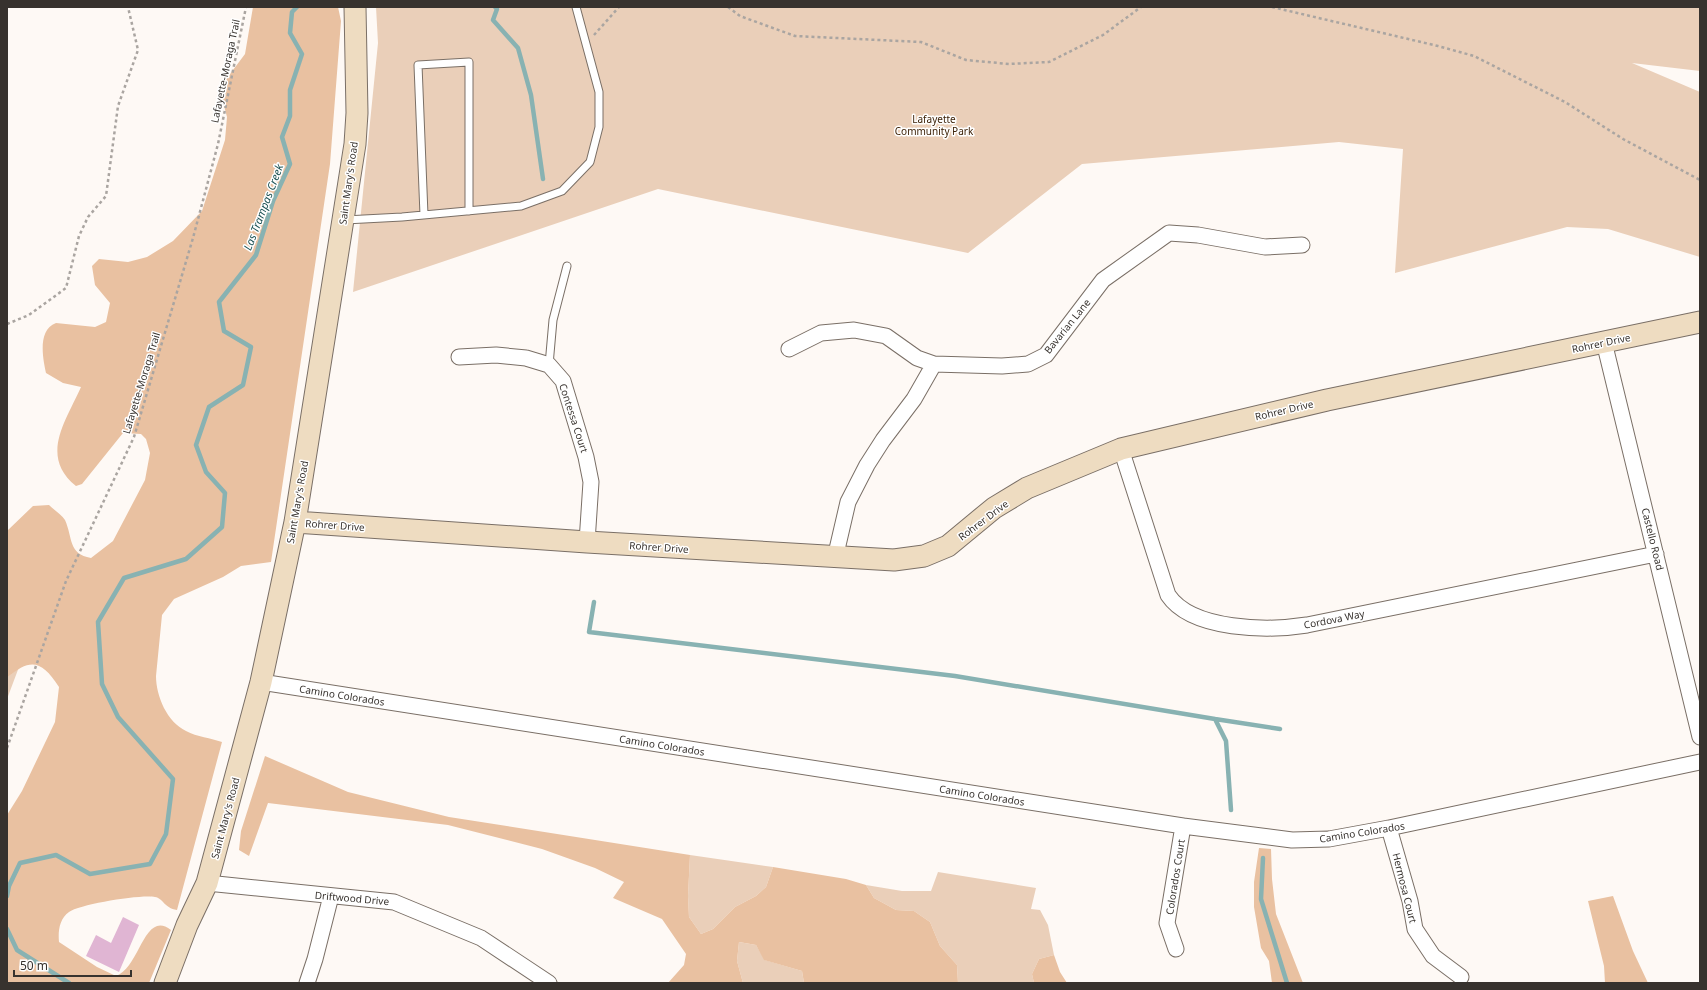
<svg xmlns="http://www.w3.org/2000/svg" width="1707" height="990" font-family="'Noto Sans',sans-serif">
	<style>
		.green { fill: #eacfb9 }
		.forest { fill: #e9c1a1 }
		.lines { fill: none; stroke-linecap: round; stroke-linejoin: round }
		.stream { stroke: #88b2b2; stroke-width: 4.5 }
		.building { fill: #e0b5d3 }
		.lane-casing { stroke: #7a6f66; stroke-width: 9 }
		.street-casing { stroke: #7a6f66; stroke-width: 17 }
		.secondary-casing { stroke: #7a6f66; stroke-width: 23 }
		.path { stroke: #aaa5a1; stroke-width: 2.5; stroke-dasharray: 3 3; stroke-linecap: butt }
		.lane { stroke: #fff; stroke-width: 7 }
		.street { stroke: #fff; stroke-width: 15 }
		.secondary { stroke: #eedcc1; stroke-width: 21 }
		.labels { text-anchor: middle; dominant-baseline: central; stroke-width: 3; stroke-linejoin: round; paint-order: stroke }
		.street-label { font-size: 10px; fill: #37322e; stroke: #fff }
		.park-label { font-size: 10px; fill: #3d2208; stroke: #fff }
		.water-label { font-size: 11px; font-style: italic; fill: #1b5153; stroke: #fff }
	</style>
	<rect width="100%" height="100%" fill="#fef9f5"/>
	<path class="green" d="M 376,7 L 1700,7 L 1700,71 L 1632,63 L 1700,92 L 1700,257 L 1608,229 L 1567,227 L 1395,273 L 1403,149 L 1339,142 L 1082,164 L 968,253 L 658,189 L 353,292 L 378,43 Z
		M 19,667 L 7,699 L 7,678 Z
		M 690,855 L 773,867 L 766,887 L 756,896 L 735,907 L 713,929 L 701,934 L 689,917 L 688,896 Z
		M 938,872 L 1036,888 L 1031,909 L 1040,910 L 1048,925 L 1054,955 L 1039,959 L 1032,974 L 1034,983 L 958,983 L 957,965 L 940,946 L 930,922 L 914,911 L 896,910 L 874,898 L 866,885 L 902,891 L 931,891 Z
		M 739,942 L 756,945 L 765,960 L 802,971 L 804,983 L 743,983 L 737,961 Z"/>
	<path class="forest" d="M 253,7 L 338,7 L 341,21 L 330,164 L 271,562 L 241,566 L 223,577 L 174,599 L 162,615 L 156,676 C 156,696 167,722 186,731 C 197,737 211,738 222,742 L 177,910 C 164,908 163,898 155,897 C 142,894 80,904 69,912 C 59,919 58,932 59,942 L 97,967 L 116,976 C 140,968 144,909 171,930 L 149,983 L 7,983 L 7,815 L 22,791 L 55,722 L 59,687 C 42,661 31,657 7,678 L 7,531 L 33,506 L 49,505 C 54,510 62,515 65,520 C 73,538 68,554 91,558 L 113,541 L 145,480 L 150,453 L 146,439 L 141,434 L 123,433 L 82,484 L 76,486 C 39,456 66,421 81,387 L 63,383 L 46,373 C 43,359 37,330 56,323 L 95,327 L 106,322 L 110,303 L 95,285 L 92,266 L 99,259 L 128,262 L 147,257 L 173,241 L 202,211 L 225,140 L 227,117 L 222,98 L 224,82 L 245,54 Z
		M 265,756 L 348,792 L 449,817 L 690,855 L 688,896 L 689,917 L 701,934 L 713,929 L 735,907 L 756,896 L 766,887 L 773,867 L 846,879 L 866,885 L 874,898 L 896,910 L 914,911 L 930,922 L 940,946 L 957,965 L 958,983 L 804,983 L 802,971 L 764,960 L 756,945 L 739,942 L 737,961 L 743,983 L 668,983 L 684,965 L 686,954 L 662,919 L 613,898 L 624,882 L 595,868 L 542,849 L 448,825 L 268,803 L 249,856 L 239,850 L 241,831 Z
		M 1259,848 L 1271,849 L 1272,879 L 1276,914 L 1303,983 L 1272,983 L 1269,961 L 1261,948 L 1254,907 L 1254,882 Z
		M 1613,896 L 1633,951 L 1648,983 L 1605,983 L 1604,966 L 1588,901 Z
		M 1054,955 L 1060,972 L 1067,983 L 1034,983 L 1032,974 L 1039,959 Z"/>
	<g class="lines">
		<path class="stream" d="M 495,7 L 497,9 L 493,20 L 518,48 L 531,95 L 543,179
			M 594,602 L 589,632 L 955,676 L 1215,719 L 1226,741 L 1231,810
			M 1215,719 L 1280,729
			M 1263,858 L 1261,899 L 1287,983
			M 7,896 L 9,886 L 20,863 L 56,855 L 90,874 L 150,864 L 166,834 L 173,779 L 118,717 L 102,684 L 98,622 L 124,578 L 186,559 L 222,527 L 225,493 L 206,472 L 196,445 L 209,407 L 243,385 L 251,347 L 224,331 L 219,302 L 256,255 L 273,201 L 290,164 L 282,137 L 290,116 L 290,90 L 302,54 L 290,33 L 292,12 L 297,7
			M 7,929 L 17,950 L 69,983"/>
	</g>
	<path class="building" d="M 123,917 L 139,925 L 119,972 L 86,956 L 96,935 L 111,943 Z"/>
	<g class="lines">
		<g class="lane-casing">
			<path id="lane" d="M 424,215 L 418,65 L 469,62 L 469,211
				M 345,220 L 402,217 L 521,206 L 562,191 L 590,162 L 599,127 L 599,92 L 576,7
				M 549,365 L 553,320 L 567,266"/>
		</g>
		<g class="street-casing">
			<path id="street" d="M 1604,342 L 1700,737
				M 789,349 L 821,333 L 854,330 L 886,336 L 917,358 L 934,364
				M 459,357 L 496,355 L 526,358 L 549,365 L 563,381 L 586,457 L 591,482 L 587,542
				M 1121,449 L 1168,595 C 1192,631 1269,631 1307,625 L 1656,554
				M 835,558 L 848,502 L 867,465 L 883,440 L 914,399 L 934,364 L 1002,366 L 1028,364 L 1046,355 L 1103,280 L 1169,233 L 1198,235 L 1265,247 L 1302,245
				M 261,682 L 1183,826 L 1292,840 L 1329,839 L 1389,828 L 1700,762
				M 1389,828 L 1410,901 L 1415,929 L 1433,956 L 1461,977
				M 207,883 L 394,902 L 481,938 L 549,983
				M 1176,949 L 1167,923 L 1183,826
				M 307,983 L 315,959 L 331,896"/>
		</g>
		<g class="secondary-casing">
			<path id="secondary" d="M 295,522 L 587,542 L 894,560 L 924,556 L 948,546 L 994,508 L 1027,488 L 1121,449 L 1327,400 L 1700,322
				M 165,983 L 187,925 L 207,883 L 261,682 L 295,522 L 355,144 L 357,113 L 355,7"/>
		</g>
		<path class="path" d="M 728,7 L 740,16 L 795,36 L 921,42 L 966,60 L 1009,64 L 1049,62 L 1103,35 L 1141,7
			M 1272,7 L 1438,46 L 1474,56 L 1565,102 L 1623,139 L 1700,180
			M 594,35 L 619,7
			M 7,324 L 29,315 L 66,288 L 79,236 L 88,217 L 106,196 L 118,106 L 138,50 L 128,7
			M 7,748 L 66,581 L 134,437 L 193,238 L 218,144 L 246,7"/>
		<use href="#lane" class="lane"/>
		<use href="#street" class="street"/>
		<use href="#secondary" class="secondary"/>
	</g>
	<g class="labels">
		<g class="street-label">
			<text transform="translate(225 71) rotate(-78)">Lafayette-Moraga Trail</text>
			<text transform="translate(348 183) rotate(-82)">Saint Mary's Road</text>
			<text transform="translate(1067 326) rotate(-51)">Bavarian Lane</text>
			<text transform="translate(1601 343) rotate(-12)">Rohrer Drive</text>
			<text transform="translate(141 383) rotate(-73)">Lafayette-Moraga Trail</text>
			<text transform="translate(1284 410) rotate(-13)">Rohrer Drive</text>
			<text transform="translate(574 418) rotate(72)">Contessa Court</text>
			<text transform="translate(297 502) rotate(-80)">Saint Mary's Road</text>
			<text transform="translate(983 520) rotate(-37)">Rohrer Drive</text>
			<text transform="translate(335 525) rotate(4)">Rohrer Drive</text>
			<text transform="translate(1653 539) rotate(76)">Castello Road</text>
			<text transform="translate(659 547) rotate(4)">Rohrer Drive</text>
			<text transform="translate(1334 619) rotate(-11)">Cordova Way</text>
			<text transform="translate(342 695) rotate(9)">Camino Colorados</text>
			<text transform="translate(662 745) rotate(9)">Camino Colorados</text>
			<text transform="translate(982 795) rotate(9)">Camino Colorados</text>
			<text transform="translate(225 818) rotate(-75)">Saint Mary's Road</text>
			<text transform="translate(1362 832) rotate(-9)">Camino Colorados</text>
			<text transform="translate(1175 877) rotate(-81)">Colorados Court</text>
			<text transform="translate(1405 888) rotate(76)">Hermosa Court</text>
			<text transform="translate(352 898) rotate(5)">Driftwood Drive</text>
		</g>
		<g class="park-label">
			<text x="934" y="119">Lafayette<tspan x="934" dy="12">Community Park</tspan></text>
		</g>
		<g class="water-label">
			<text transform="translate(263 207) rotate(-69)">Las Trampas Creek</text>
		</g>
	</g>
	<rect width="1707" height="990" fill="none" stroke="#37322e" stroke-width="16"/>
	<path d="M14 970v6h117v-6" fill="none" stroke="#37322e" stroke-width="2"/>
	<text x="20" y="970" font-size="12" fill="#37322e" stroke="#ffffff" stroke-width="3" paint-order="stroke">50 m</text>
</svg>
